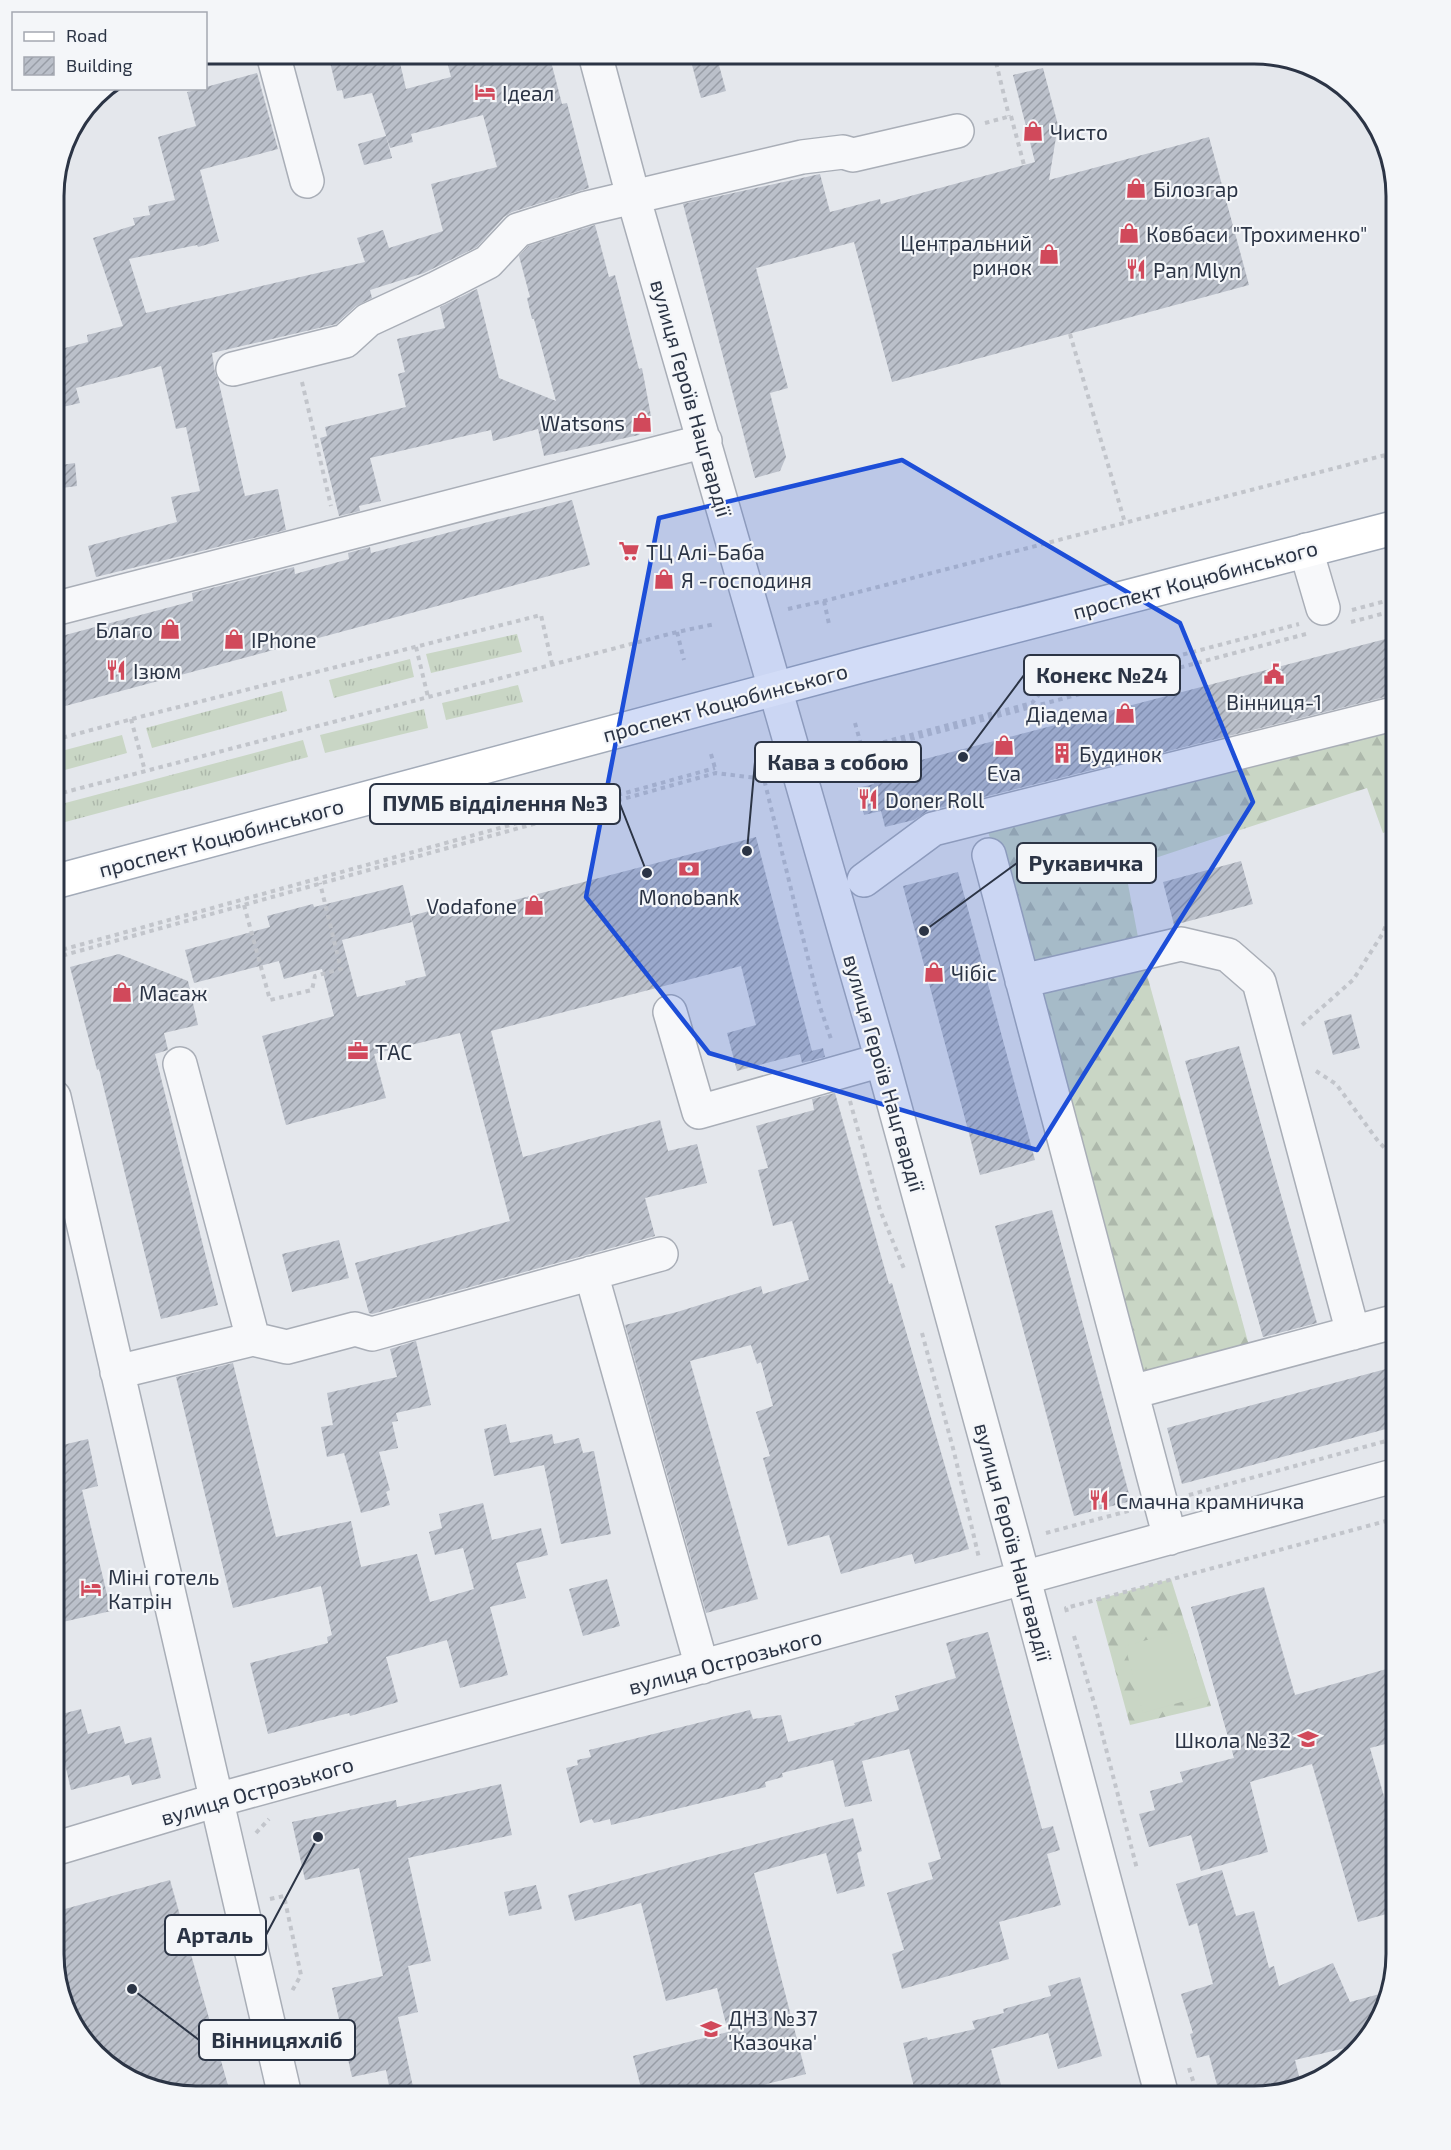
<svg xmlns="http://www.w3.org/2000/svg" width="1451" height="2150" font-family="'Exo 2',sans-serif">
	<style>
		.grass { fill: url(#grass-tufts) }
		.forest { fill: url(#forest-firs) }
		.park { fill: #c9d6c5 }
		.building { fill: url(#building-hatch) }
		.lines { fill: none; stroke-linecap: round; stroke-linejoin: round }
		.minor-casing { stroke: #a9aeb7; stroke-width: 36 }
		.major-casing { stroke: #a3abb8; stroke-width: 36 }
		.path { stroke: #c2c5cb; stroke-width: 4; stroke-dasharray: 4.5 4.5; stroke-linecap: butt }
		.minor { stroke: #f7f8fa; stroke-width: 33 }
		.major { stroke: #fff; stroke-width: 33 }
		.marked { fill: #1d4ed8; fill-opacity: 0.2; stroke: #1d4ed8; stroke-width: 4.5; stroke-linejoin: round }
		.labels { text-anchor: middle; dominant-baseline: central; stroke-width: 4.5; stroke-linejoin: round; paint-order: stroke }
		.poi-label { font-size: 21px; fill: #2b3445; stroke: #f4f6f9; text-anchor: start }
		.street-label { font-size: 21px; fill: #2b3445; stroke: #f4f6f9 }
		.rim { fill: none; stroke: #2b3445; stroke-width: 3 }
		.leader { fill: none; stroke: #2b3445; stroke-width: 2 }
		.callout-dot { fill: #2b3445; stroke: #f4f6f9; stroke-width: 2 }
		.callout { fill: #f4f6f9; stroke: #2b3445; stroke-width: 2 }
		.callout-label { font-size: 22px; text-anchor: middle; font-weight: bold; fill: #2b3445 }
	</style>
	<defs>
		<pattern id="grass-tufts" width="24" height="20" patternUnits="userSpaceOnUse" patternTransform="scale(1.5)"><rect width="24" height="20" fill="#c9d6c5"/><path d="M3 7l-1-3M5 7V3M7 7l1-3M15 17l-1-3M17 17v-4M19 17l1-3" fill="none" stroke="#adb8ab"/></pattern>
		<pattern id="forest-firs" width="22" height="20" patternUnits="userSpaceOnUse" patternTransform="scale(1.5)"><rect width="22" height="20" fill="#c9d6c5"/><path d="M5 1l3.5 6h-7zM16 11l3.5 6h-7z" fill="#adb8ab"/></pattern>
		<pattern id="building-hatch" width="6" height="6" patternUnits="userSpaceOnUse" patternTransform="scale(1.5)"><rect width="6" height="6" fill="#bbc0ca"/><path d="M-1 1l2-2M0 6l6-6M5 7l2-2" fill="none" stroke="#989da6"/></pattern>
	</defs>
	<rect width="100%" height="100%" fill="#e4e7ec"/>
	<path class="grass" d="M 517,634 L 522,652 L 431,673 L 426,654 Z
		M 410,659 L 414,677 L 334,698 L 329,680 Z
		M 518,685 L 523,702 L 446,720 L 442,703 Z
		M 282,691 L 287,711 L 152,748 L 146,728 Z
		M 424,709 L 428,728 L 325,753 L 320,735 Z
		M 122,735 L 127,753 L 54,773 L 54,753 Z
		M 303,740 L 308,757 L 54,825 L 54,806 Z"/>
	<path class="forest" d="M 1397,713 L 1397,828 L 1383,833 L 1367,788 L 1125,868 L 1141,953 L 1253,1360 L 1138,1390 L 984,816 Z
		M 1171,1579 L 1211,1706 L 1130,1725 L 1096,1600 Z"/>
	<path class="park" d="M 1187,1629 L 1206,1695 L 1143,1713 L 1125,1646 Z"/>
	<path class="building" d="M 328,54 L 398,54 L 406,89 L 451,77 L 445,54 L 549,54 L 562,104 L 567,103 L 589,188 L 512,212 L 504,217 L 477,247 L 424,273 L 370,290 L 372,298 L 356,306 L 336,324 L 212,353 L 215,373 L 218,379 L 245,496 L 278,489 L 286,530 L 96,577 L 88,546 L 177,522 L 171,497 L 200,491 L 186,427 L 176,429 L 161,366 L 76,388 L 80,403 L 54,409 L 54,336 L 62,335 L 65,348 L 88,342 L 87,335 L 123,326 L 93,238 L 135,225 L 133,218 L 150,215 L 148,206 L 175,200 L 158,137 L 196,126 L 187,92 L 206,88 L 206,87 L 257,73 L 278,149 L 200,170 L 219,241 L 198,247 L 197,245 L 129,259 L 146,313 L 365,262 L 357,238 L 383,230 L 389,248 L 443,231 L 431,184 L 497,167 L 483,115 L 411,134 L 413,142 L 390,148 L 372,93 L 344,99 L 342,90 L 337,91 Z
		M 689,54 L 716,54 L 726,91 L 701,98 Z
		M 1043,68 L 1058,125 L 1049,180 L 1209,137 L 1249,285 L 892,382 L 854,242 L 756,268 L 788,388 L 770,393 L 786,457 L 780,471 L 755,478 L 683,204 L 820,174 L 830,212 L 880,199 L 881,204 L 1035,162 L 1013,75 Z
		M 386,136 L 392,158 L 364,165 L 358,144 Z
		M 595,225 L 609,277 L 615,275 L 639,369 L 642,368 L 651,416 L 639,435 L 544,456 L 538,429 L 493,441 L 491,430 L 370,458 L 381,501 L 359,506 L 360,511 L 339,516 L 320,438 L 327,436 L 325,427 L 406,407 L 398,374 L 405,372 L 397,339 L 445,328 L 440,307 L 477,289 L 499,378 L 556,401 L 534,319 L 532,319 L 527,298 L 530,297 L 519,256 L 528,246 Z
		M 75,463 L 77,486 L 54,489 L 54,466 Z
		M 572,500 L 590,565 L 54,709 L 54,638 L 193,601 L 192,593 L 294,567 L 295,574 L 349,559 L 348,553 L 370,547 L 371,553 Z
		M 1397,636 L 1397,694 L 928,811 L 914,820 L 885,827 L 881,811 L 864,815 L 857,788 L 874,784 L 871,773 Z
		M 756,837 L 812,1051 L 737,1071 L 727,1033 L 756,1025 L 741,966 L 491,1031 L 523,1157 L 660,1120 L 668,1151 L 697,1144 L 707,1183 L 645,1198 L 655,1236 L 372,1314 L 369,1313 L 355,1263 L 510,1221 L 460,1033 L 374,1054 L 386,1098 L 286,1125 L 262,1036 L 334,1016 L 322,969 L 284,979 L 279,961 L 194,983 L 185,950 L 270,927 L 267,916 L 313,904 L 314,907 L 403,885 L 412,922 L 342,940 L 357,997 L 406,985 L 405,981 L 426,976 L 411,916 L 447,906 L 449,917 Z
		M 1241,861 L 1253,904 L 1174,925 L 1163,882 Z
		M 958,872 L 1035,1160 L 980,1175 L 903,886 Z
		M 119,954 L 188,981 L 198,1025 L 164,1033 L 168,1050 L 155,1054 L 218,1305 L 161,1319 L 99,1069 L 97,1070 L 70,967 Z
		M 1351,1014 L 1360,1048 L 1333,1055 L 1324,1021 Z
		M 1239,1046 L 1317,1323 L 1263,1337 L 1185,1061 Z
		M 823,1048 L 825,1057 L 802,1063 L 800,1054 Z
		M 835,1093 L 889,1284 L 892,1283 L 969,1549 L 915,1564 L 912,1554 L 841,1574 L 829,1535 L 788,1546 L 763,1458 L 770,1456 L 756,1412 L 773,1406 L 761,1362 L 757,1364 L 751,1345 L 690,1361 L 758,1599 L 706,1613 L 625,1325 L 677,1312 L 761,1286 L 763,1294 L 809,1280 L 792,1221 L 773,1226 L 758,1170 L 768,1168 L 756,1126 L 814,1110 L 812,1099 Z
		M 1052,1210 L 1131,1501 L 1074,1516 L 995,1226 Z
		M 339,1240 L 349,1278 L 292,1292 L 282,1254 Z
		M 416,1341 L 431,1405 L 396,1413 L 398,1421 L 392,1422 L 398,1448 L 379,1452 L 390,1490 L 386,1492 L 390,1505 L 361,1513 L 344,1453 L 327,1457 L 321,1427 L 333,1425 L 327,1393 L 397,1377 L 390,1349 Z
		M 233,1363 L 276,1537 L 351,1521 L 361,1567 L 417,1554 L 430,1602 L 474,1589 L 463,1548 L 435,1555 L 429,1532 L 442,1528 L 439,1514 L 483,1503 L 492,1540 L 541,1528 L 548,1555 L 516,1563 L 526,1598 L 490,1607 L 508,1675 L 460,1688 L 447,1640 L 386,1657 L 398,1702 L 350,1716 L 349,1713 L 268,1734 L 250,1663 L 328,1643 L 327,1637 L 332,1635 L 321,1586 L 233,1608 L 176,1377 Z
		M 1397,1366 L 1397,1426 L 1182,1484 L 1167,1428 Z
		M 506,1424 L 510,1443 L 552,1434 L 554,1444 L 579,1438 L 583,1453 L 594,1451 L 611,1534 L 561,1544 L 544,1465 L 494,1476 L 484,1429 Z
		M 88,1439 L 98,1486 L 82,1490 L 111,1611 L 54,1624 L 54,1447 Z
		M 607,1579 L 620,1626 L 583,1636 L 569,1589 Z
		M 1264,1587 L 1295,1695 L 1397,1666 L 1397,1741 L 1370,1748 L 1397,1841 L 1397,1911 L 1358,1922 L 1312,1764 L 1250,1782 L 1268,1852 L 1201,1871 L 1191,1835 L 1149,1847 L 1139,1814 L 1155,1810 L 1150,1791 L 1183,1782 L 1180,1772 L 1234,1758 L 1191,1607 Z
		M 988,1632 L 1042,1829 L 1053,1826 L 1060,1850 L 1047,1854 L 1061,1905 L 999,1922 L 1009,1959 L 902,1989 L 892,1954 L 904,1950 L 887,1893 L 933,1879 L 928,1863 L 941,1859 L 909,1749 L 862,1761 L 872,1801 L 845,1807 L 833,1760 L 782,1773 L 783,1777 L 765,1782 L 766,1787 L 754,1790 L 611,1825 L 610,1819 L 594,1823 L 592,1819 L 580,1823 L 566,1768 L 578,1765 L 577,1760 L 591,1757 L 589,1750 L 750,1710 L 753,1719 L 781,1715 L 788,1742 L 855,1725 L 854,1723 L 899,1710 L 895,1696 L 956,1678 L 946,1643 Z
		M 81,1709 L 88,1734 L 120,1726 L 125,1744 L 151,1737 L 161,1778 L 132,1785 L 129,1775 L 71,1790 L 54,1716 Z
		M 501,1784 L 512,1835 L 408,1858 L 431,1961 L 408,1966 L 418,2012 L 398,2017 L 415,2096 L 391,2096 L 386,2070 L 352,2077 L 332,1988 L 383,1976 L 359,1868 L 305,1880 L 292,1822 L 396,1800 L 397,1807 Z
		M 853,1818 L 862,1851 L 857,1853 L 865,1886 L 837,1894 L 826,1853 L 754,1873 L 806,2074 L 719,2096 L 643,2096 L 633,2056 L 728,2032 L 717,1988 L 666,2001 L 641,1903 L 575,1921 L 568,1895 Z
		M 1222,1870 L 1236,1916 L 1254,1911 L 1269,1968 L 1274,1966 L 1279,1986 L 1333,1963 L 1350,2002 L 1387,1992 L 1378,2025 L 1358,2045 L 1295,2060 L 1299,2076 L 1290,2087 L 1255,2096 L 1220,2096 L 1209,2055 L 1197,2058 L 1190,2034 L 1193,2033 L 1181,1994 L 1213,1984 L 1197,1923 L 1189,1926 L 1176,1884 Z
		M 170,1880 L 231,2096 L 188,2096 L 118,2072 L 73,2024 L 54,1953 L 54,1912 Z
		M 536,1885 L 542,1909 L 509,1916 L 504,1892 Z
		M 1080,1977 L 1102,2056 L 1058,2069 L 1048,2033 L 991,2049 L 1003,2092 L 989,2096 L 945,2096 L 943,2088 L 916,2095 L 903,2043 L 927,2037 L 928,2040 L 975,2029 L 972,2021 L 1004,2013 L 1003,2009 L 1051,1996 L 1048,1986 Z"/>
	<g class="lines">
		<g class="minor-casing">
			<path id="minor" d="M 273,54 L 307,181
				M 595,54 L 633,196 L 882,1060 L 1014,1542 L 1162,2096
				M 233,369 L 345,341 L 368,320 L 437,288 L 488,262 L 518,230 L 587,208 L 802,157 L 843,152 L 853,155 L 957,131
				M 1306,550 L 1323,608
				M 54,609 L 705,441
				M 989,855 L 1170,1538
				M 864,880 L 933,829 L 1397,713
				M 1022,981 L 1181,944 L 1228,955 L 1259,982 L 1353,1333
				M 670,1012 L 699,1112 L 882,1060
				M 180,1064 L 253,1339
				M 54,1097 L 285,2096
				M 591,1273 L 702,1667
				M 117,1372 L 253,1339 L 287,1347 L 355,1329 L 372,1334 L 661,1254
				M 1132,1392 L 1397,1321
				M 54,1849 L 217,1800 L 1397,1475"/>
		</g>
		<g class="major-casing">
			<path id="major" d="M 54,882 L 868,664 L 1397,527"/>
		</g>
		<path class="path" d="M 994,54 L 1009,116
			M 985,123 L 1011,116 L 1024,165
			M 1070,334 L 1125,523
			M 302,382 L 331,506
			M 1385,455 L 1390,476
			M 824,601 L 829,624
			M 788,609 L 824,601 L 1397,452
			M 1352,610 L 1397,598
			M 1351,622 L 1397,610
			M 677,632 L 684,660
			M 416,647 L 428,697
			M 131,719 L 145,771
			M 855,723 L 862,748
			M 54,740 L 147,715 L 541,615 L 552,664
			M 711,754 L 715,768
			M 831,756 L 1032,703 L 1041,692 L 1299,624
			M 832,760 L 1306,634
			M 54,795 L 677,632 L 715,624
			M 244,905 L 270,1000 L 312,990 L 315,976 L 341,969 L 320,883
			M 54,952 L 715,768
			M 54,958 L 716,773 L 764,779 L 820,1007 L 832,1042
			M 1302,1025 L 1353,980 L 1383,933 L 1397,894
			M 1316,1071 L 1336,1084 L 1378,1141 L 1397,1161
			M 850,1101 L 880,1210 L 905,1271
			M 922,1333 L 954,1452 L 979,1558
			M 1189,1495 L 1397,1438
			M 1046,1533 L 1132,1510
			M 1067,1612 L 1066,1608 L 1397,1518
			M 1074,1636 L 1095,1706 L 1137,1869
			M 256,1833 L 269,1819
			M 270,1899 L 284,1896 L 301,1975 L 292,1991
			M 1189,2068 L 1198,2096"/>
		<use href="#minor" class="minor"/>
		<use href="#major" class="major"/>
	</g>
	<path class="marked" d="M 902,460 L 1180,623 L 1253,802 L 1037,1150 L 709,1053 L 586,897 L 659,518 Z"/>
	<defs>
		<g id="hotel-bare" transform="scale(1.62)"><path d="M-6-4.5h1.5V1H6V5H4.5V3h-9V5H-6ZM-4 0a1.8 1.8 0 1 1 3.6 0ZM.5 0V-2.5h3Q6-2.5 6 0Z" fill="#d1495b" stroke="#f4f6f9" stroke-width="2.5" paint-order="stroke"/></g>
		<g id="shop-bare" transform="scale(1.62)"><path d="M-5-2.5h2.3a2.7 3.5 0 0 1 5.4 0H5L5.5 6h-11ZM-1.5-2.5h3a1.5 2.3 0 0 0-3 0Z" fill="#d1495b" stroke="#f4f6f9" stroke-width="2.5" paint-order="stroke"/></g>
		<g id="restaurant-bare" transform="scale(1.62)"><path d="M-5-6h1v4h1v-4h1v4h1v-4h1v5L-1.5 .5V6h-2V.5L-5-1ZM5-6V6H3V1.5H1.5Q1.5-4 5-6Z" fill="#d1495b" stroke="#f4f6f9" stroke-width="2.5" paint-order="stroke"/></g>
		<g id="supermarket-bare" transform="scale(1.62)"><path d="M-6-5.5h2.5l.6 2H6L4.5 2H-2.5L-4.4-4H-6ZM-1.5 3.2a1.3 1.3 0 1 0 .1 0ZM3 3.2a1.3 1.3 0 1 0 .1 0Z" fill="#d1495b" stroke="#f4f6f9" stroke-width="2.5" paint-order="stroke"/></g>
		<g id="civic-bare" transform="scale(1.62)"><path d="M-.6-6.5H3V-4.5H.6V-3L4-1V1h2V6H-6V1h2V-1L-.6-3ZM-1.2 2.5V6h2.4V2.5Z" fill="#d1495b" stroke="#f4f6f9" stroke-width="2.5" paint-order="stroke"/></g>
		<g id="building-bare" transform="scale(1.62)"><path d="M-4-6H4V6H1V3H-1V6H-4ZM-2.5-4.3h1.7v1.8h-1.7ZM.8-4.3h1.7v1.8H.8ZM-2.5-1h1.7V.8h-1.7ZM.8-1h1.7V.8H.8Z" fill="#d1495b" stroke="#f4f6f9" stroke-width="2.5" paint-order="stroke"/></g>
		<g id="bank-bare" transform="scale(1.62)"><path d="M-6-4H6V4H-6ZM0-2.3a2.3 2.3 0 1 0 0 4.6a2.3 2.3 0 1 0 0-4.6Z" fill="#d1495b" stroke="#f4f6f9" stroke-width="2.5" paint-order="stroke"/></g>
		<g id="office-bare" transform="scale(1.62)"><path d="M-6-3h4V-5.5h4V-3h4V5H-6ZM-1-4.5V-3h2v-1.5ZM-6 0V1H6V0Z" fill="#d1495b" stroke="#f4f6f9" stroke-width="2.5" paint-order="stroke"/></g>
		<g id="school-bare" transform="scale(1.62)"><path d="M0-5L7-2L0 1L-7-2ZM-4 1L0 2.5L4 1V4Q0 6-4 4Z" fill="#d1495b" stroke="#f4f6f9" stroke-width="2.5" paint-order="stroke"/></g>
	</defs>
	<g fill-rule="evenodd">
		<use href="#hotel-bare" x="485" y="92"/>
		<use href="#shop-bare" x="1033" y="131"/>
		<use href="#shop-bare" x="1136" y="188"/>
		<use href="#shop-bare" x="1129" y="233"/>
		<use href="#shop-bare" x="1049" y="254"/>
		<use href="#restaurant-bare" x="1136" y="269"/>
		<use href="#shop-bare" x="642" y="422"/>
		<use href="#supermarket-bare" x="629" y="551"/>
		<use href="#shop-bare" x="664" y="579"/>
		<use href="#shop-bare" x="170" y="629"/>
		<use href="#shop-bare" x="234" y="639"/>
		<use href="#restaurant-bare" x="116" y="670"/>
		<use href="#civic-bare" x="1274" y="674"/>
		<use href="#shop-bare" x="1125" y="713"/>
		<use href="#shop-bare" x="1004" y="745"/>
		<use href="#building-bare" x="1062" y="753"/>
		<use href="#restaurant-bare" x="868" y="799"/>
		<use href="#bank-bare" x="689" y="869"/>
		<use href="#shop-bare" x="534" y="905"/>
		<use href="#shop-bare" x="934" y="972"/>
		<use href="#shop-bare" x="122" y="992"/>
		<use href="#office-bare" x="358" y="1051"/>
		<use href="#restaurant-bare" x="1099" y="1500"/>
		<use href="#hotel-bare" x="91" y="1588"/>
		<use href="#school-bare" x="1308" y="1739"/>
		<use href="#school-bare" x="711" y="2029"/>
	</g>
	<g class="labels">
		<g class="poi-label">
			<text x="502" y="92">Ідеал</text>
			<text x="1050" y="131">Чисто</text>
			<text x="1153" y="188">Білозгар</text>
			<text x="1146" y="233">Ковбаси "Трохименко"</text>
			<text x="1032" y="242" text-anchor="end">Центральний<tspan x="1032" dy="24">ринок</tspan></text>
			<text x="1153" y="269">Pan Mlyn</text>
			<text x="625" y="422" text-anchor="end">Watsons</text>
			<text x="646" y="551">ТЦ Алі-Баба</text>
			<text x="681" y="579">Я -господиня</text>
			<text x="153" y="629" text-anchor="end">Благо</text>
			<text x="251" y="639">IPhone</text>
			<text x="133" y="670">Ізюм</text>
			<text x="1274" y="701" text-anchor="middle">Вінниця-1</text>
			<text x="1108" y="713" text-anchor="end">Діадема</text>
			<text x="1079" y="753">Будинок</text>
			<text x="1004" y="772" text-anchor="middle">Eva</text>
			<text x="885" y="799">Doner Roll</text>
			<text x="689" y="896" text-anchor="middle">Monobank</text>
			<text x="517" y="905" text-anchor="end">Vodafone</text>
			<text x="951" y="972">Чібіс</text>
			<text x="139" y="992">Масаж</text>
			<text x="375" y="1051">ТАС</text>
			<text x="1116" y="1500">Смачна крамничка</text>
			<text x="108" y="1576">Міні готель<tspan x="108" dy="24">Катрін</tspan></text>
			<text x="1291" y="1739" text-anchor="end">Школа №32</text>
			<text x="728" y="2017">ДНЗ №37<tspan x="728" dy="24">'Казочка'</tspan></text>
		</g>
		<g class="street-label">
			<text transform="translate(692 398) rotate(74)">вулиця Героїв Нацгвардії</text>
			<text transform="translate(1195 579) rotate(-15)">проспект Коцюбинського</text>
			<text transform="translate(725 702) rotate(-15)">проспект Коцюбинського</text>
			<text transform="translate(221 837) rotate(-15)">проспект Коцюбинського</text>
			<text transform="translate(885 1073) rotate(74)">вулиця Героїв Нацгвардії</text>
			<text transform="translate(1014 1542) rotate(75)">вулиця Героїв Нацгвардії</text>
			<text transform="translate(725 1661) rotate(-15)">вулиця Острозького</text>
			<text transform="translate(257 1790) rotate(-16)">вулиця Острозького</text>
		</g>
	</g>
	<path d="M0 0H1451V2150H0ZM196 64H1254A132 132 0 0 1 1386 196V1954A132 132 0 0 1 1254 2086H196A132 132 0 0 1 64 1954V196A132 132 0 0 1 196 64Z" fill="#f4f6f9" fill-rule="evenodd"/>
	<path class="rim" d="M196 64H1254A132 132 0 0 1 1386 196V1954A132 132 0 0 1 1254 2086H196A132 132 0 0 1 64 1954V196A132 132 0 0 1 196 64Z"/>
	<path class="leader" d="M963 757L1024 675M747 851L755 762M647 873L620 804M924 931L1017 863M318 1837L266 1935M132 1989L199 2040"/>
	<g class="callout-dot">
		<circle cx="963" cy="757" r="6"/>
		<circle cx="747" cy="851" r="6"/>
		<circle cx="647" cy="873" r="6"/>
		<circle cx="924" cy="931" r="6"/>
		<circle cx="318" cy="1837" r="6"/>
		<circle cx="132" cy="1989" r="6"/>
	</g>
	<g class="callout">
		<rect x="1024" y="655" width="156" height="40" rx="6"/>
		<rect x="755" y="742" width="166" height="40" rx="6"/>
		<rect x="370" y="784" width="250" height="40" rx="6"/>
		<rect x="1017" y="843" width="139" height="40" rx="6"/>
		<rect x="165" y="1915" width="101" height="40" rx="6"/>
		<rect x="199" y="2020" width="156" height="40" rx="6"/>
	</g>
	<g class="callout-label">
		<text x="1102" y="683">Конекс №24</text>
		<text x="838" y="770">Кава з собою</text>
		<text x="495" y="811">ПУМБ відділення №3</text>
		<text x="1086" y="871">Рукавичка</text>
		<text x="215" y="1943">Арталь</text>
		<text x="277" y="2048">Вінницяхліб</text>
	</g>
	<rect x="12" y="12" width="195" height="78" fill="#f4f6f9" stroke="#a4a8b1" stroke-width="1.5"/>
	<rect x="24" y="32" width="30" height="9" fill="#ffffff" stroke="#a4a8b1" stroke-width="1.5"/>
	<text x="66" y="42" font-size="18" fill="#2b3445">Road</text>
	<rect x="24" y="57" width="30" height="18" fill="url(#building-hatch)" stroke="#a4a8b1" stroke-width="1.5"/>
	<text x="66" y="72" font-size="18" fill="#2b3445">Building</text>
</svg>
